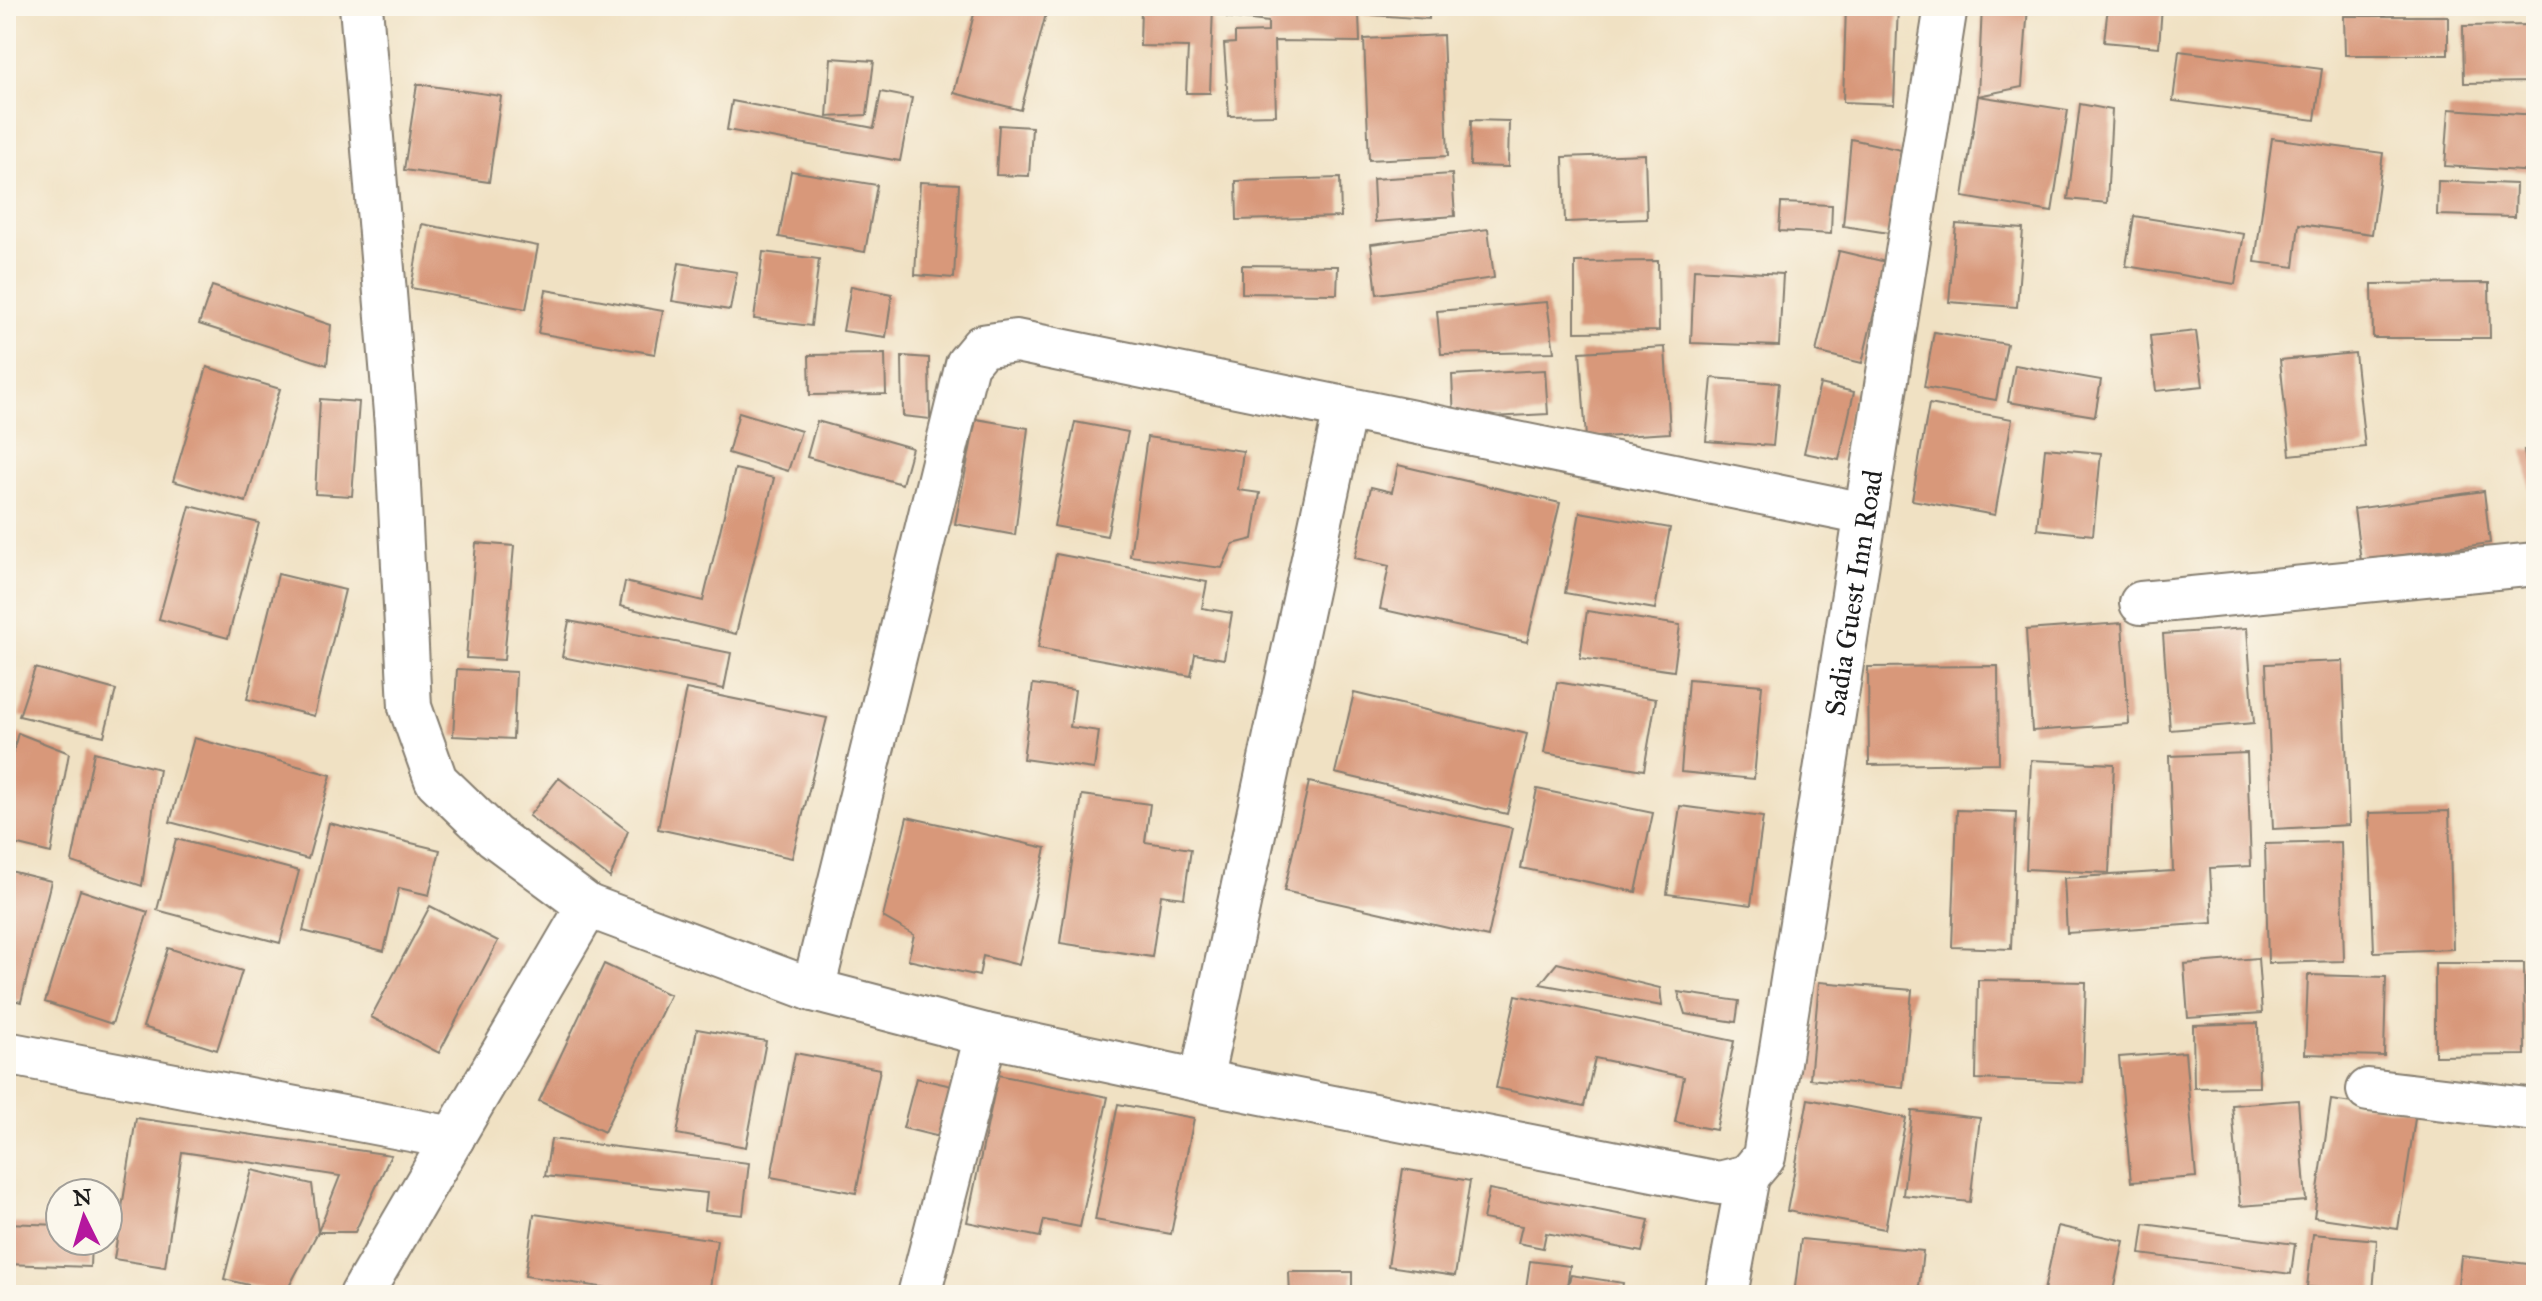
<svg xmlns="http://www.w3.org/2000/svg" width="2542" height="1301" font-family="'IM FELL Great Primer',serif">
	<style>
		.building { fill: #d8987a }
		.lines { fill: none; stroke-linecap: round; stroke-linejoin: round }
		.street-casing { stroke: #867e70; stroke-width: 46 }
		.street { stroke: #fff; stroke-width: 42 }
		.labels { text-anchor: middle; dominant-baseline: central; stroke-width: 6; stroke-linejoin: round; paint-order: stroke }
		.street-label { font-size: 28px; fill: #1c1c1c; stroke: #fbf7ec }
	</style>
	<rect width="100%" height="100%" fill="#fbf7ec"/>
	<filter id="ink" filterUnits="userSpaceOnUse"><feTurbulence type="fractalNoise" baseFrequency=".0125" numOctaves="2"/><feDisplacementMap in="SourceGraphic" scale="16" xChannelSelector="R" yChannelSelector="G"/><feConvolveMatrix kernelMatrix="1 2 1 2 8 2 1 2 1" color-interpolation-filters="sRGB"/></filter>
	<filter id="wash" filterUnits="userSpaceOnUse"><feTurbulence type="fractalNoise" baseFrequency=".006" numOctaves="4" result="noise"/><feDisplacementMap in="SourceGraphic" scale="32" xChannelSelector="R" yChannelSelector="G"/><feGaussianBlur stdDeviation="1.8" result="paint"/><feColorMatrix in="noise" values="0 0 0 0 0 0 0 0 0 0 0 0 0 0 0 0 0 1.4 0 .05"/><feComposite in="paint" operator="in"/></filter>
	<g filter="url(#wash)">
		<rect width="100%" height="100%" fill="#f0e1c3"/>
		<g id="blocks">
			<path class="building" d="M 976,6 L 1048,6 L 1021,110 L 954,93 Z
				M 1141,6 L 1213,6 L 1210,93 L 1186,93 L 1188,47 L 1140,46 Z
				M 1228,6 L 1429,6 L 1429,19 L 1359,14 L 1360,42 L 1274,41 L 1276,115 L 1229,116 L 1224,44 L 1235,43 L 1235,33 L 1268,32 L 1268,22 L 1227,17 Z
				M 1846,6 L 1898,6 L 1894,104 L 1843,102 Z
				M 1982,6 L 2028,6 L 2022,87 L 1978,96 Z
				M 2108,6 L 2162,6 L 2159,47 L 2104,42 Z
				M 2344,16 L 2448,16 L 2448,55 L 2345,55 Z
				M 2534,25 L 2535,82 L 2464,83 L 2463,26 Z
				M 1443,35 L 1448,156 L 1369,160 L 1364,39 Z
				M 2179,51 L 2322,69 L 2315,120 L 2173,101 Z
				M 831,58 L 874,61 L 867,115 L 827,117 Z
				M 417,84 L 501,96 L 489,182 L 404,170 Z
				M 881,92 L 912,98 L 900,161 L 727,130 L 732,101 L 874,128 Z
				M 1978,96 L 2068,110 L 2052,212 L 1963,197 Z
				M 2080,104 L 2112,110 L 2107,203 L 2068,199 Z
				M 2449,109 L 2536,115 L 2536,172 L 2445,166 Z
				M 1471,120 L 1509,121 L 1508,167 L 1470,166 Z
				M 999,125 L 1032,127 L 1029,176 L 996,175 Z
				M 2272,138 L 2383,153 L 2372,234 L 2299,224 L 2294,267 L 2255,262 Z
				M 1851,139 L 1901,150 L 1889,233 L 1843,226 Z
				M 1645,154 L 1647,219 L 1565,222 L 1563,157 Z
				M 791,171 L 877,185 L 865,252 L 779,237 Z
				M 1452,174 L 1455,216 L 1375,222 L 1373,179 Z
				M 1340,178 L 1341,217 L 1237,220 L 1236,181 Z
				M 2438,181 L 2516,184 L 2515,217 L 2437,215 Z
				M 920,182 L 959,184 L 954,278 L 915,275 Z
				M 1781,203 L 1832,205 L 1831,234 L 1779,231 Z
				M 2134,216 L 2244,234 L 2235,284 L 2126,266 Z
				M 422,224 L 538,246 L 526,309 L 411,288 Z
				M 1956,224 L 2023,229 L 2017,307 L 1949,302 Z
				M 1488,229 L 1494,278 L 1377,294 L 1371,244 Z
				M 1839,251 L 1886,262 L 1862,363 L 1816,352 Z
				M 763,252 L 819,259 L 811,326 L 754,319 Z
				M 1658,261 L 1659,331 L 1575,332 L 1575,262 Z
				M 679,263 L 737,272 L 730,310 L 672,301 Z
				M 1242,265 L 1338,266 L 1337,294 L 1242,293 Z
				M 1694,269 L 1783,274 L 1779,346 L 1691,343 Z
				M 2489,283 L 2490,338 L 2373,338 L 2372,284 Z
				M 212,286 L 331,325 L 327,365 L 199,324 Z
				M 851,286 L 892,294 L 886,337 L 843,331 Z
				M 546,290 L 663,311 L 655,354 L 538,333 Z
				M 1547,302 L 1554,352 L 1441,354 L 1437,311 Z
				M 2196,331 L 2203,386 L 2156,391 L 2150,336 Z
				M 1934,332 L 2007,344 L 1996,400 L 1924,387 Z
				M 1665,347 L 1670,433 L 1586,438 L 1580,352 Z
				M 2355,353 L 2365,447 L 2290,455 L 2280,360 Z
				M 885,354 L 886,394 L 810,395 L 809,355 Z
				M 902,356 L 929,358 L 930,419 L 903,416 Z
				M 2015,365 L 2101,380 L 2095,416 L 2008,402 Z
				M 207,367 L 280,389 L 246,502 L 173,481 Z
				M 1545,370 L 1548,414 L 1454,419 L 1452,375 Z
				M 1712,378 L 1779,383 L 1773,446 L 1706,441 Z
				M 1820,384 L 1854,392 L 1839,460 L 1804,453 Z
				M 320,399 L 359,402 L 352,496 L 315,494 Z
				M 1929,404 L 2012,419 L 1995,515 L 1912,500 Z
				M 739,412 L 801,431 L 788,471 L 728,453 Z
				M 976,419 L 1028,428 L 1015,535 L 955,524 Z
				M 817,421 L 912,448 L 902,484 L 807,457 Z
				M 1075,422 L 1128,432 L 1107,536 L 1054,526 Z
				M 1147,437 L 1243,451 L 1238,490 L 1260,493 L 1253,539 L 1233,544 L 1222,568 L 1130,556 Z
				M 2045,448 L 2101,453 L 2093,535 L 2037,529 Z
				M 2536,449 L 2536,514 L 2534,515 L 2524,450 Z
				M 1398,465 L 1560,503 L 1527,642 L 1380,609 L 1389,566 L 1355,558 L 1371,487 L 1392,492 Z
				M 735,469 L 774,478 L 736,634 L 620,606 L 625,582 L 703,601 Z
				M 2484,491 L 2490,543 L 2361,561 L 2354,509 Z
				M 190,506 L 259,523 L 228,638 L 159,619 Z
				M 1580,512 L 1670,528 L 1655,609 L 1565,593 Z
				M 476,543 L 514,546 L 504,660 L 466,658 Z
				M 1056,554 L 1207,582 L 1202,608 L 1232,613 L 1224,659 L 1195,654 L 1191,676 L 1038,648 Z
				M 278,574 L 345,590 L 314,716 L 247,699 Z
				M 1587,611 L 1680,625 L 1674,671 L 1580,658 Z
				M 569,621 L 731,653 L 724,689 L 562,657 Z
				M 2122,623 L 2129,724 L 2032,731 L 2026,630 Z
				M 2247,628 L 2254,723 L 2170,730 L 2163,634 Z
				M 2343,661 L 2349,825 L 2273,829 L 2266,664 Z
				M 1998,666 L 1999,763 L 1869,765 L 1868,667 Z
				M 35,668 L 116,690 L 104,736 L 19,716 Z
				M 457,669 L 516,672 L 513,739 L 453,736 Z
				M 1688,679 L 1762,685 L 1754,779 L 1681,772 Z
				M 1557,682 L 1656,699 L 1644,770 L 1544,753 Z
				M 1033,684 L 1075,690 L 1070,727 L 1099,731 L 1094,769 L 1023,759 Z
				M 686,689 L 827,718 L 792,858 L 658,829 Z
				M 1354,693 L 1527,734 L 1507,814 L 1335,773 Z
				M 18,733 L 69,753 L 51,853 L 6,842 L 6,778 Z
				M 194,738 L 331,775 L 308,859 L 170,822 Z
				M 94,752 L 159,769 L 142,886 L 72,862 Z
				M 2247,753 L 2251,866 L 2210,868 L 2213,923 L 2067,933 L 2064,878 L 2173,871 L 2169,756 Z
				M 2031,760 L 2114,764 L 2109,873 L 2026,869 Z
				M 559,778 L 628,831 L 610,878 L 529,816 Z
				M 1309,782 L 1512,828 L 1488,937 L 1284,891 Z
				M 1537,789 L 1653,813 L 1636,892 L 1521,868 Z
				M 1082,795 L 1150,804 L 1145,842 L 1191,849 L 1184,898 L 1161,895 L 1152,957 L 1060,943 Z
				M 1680,806 L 1763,817 L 1751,905 L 1667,894 Z
				M 1957,810 L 2016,812 L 2011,949 L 1952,947 Z
				M 2449,811 L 2453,949 L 2374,952 L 2369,813 Z
				M 907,817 L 1046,848 L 1019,965 L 983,956 L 979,976 L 908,960 L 914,935 L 883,917 Z
				M 329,823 L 440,850 L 429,895 L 399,888 L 384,951 L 303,931 Z
				M 176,839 L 299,871 L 280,943 L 157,910 Z
				M 2341,842 L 2344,961 L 2268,963 L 2265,844 Z
				M 6,870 L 51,881 L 21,1002 L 6,998 Z
				M 80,890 L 148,912 L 112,1024 L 45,1002 Z
				M 430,906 L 498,941 L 439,1053 L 371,1017 Z
				M 168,948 L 242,971 L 217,1050 L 143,1027 Z
				M 2258,958 L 2262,1013 L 2188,1018 L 2184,964 Z
				M 1557,963 L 1660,988 L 1662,1006 L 1540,984 Z
				M 2435,963 L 2524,963 L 2525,1055 L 2435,1056 Z
				M 604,964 L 670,995 L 604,1132 L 539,1101 Z
				M 2308,975 L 2386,977 L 2384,1056 L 2305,1054 Z
				M 1978,980 L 2086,982 L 2083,1083 L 1976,1079 Z
				M 1819,982 L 1912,990 L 1903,1088 L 1810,1079 Z
				M 1678,992 L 1739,1001 L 1736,1022 L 1685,1014 Z
				M 1516,995 L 1734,1041 L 1716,1130 L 1675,1122 L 1684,1077 L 1595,1058 L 1584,1106 L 1496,1088 Z
				M 2258,1023 L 2259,1087 L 2194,1088 L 2193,1025 Z
				M 697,1029 L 766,1041 L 746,1147 L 677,1134 Z
				M 2185,1052 L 2196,1177 L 2131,1182 L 2119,1057 Z
				M 795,1053 L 880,1069 L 856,1193 L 771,1177 Z
				M 6,1072 L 11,1073 L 8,1097 L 6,1097 Z
				M 998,1075 L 1108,1097 L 1080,1227 L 1044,1220 L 1040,1237 L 967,1222 Z
				M 916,1078 L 952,1086 L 940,1137 L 903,1128 Z
				M 1808,1099 L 1906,1118 L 1885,1229 L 1787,1211 Z
				M 2298,1100 L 2306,1201 L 2240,1206 L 2232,1105 Z
				M 2331,1100 L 2416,1112 L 2398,1229 L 2314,1217 Z
				M 1118,1104 L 1194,1118 L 1171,1234 L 1095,1220 Z
				M 1912,1111 L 1980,1118 L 1970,1202 L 1903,1195 Z
				M 136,1118 L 391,1155 L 355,1232 L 318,1232 L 340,1176 L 182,1152 L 165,1267 L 114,1259 Z
				M 551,1139 L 749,1163 L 743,1215 L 705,1211 L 707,1193 L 545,1176 Z
				M 1403,1169 L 1470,1181 L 1455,1276 L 1388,1266 Z
				M 252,1170 L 312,1184 L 318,1232 L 285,1294 L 224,1279 Z
				M 1489,1189 L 1649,1220 L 1642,1252 L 1546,1233 L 1543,1248 L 1518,1243 L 1522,1226 L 1483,1219 Z
				M 534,1214 L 717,1240 L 709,1295 L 655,1295 L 525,1276 Z
				M 6,1223 L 60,1225 L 60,1241 L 91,1241 L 90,1267 L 6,1264 Z
				M 2144,1224 L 2295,1244 L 2291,1274 L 2140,1254 Z
				M 2058,1226 L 2124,1241 L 2112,1295 L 2043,1295 Z
				M 2313,1234 L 2377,1240 L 2373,1293 L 2307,1287 Z
				M 1801,1239 L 1923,1251 L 1918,1295 L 1794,1295 Z
				M 2461,1256 L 2536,1265 L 2536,1295 L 2457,1295 Z
				M 1530,1261 L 1570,1266 L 1566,1292 L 1571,1275 L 1623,1283 L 1621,1295 L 1525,1295 Z
				M 1289,1272 L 1352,1272 L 1352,1295 L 1290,1295 Z"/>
		</g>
	</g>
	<g filter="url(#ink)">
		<use href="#blocks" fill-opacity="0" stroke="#867e70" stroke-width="2"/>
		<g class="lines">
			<g class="street-casing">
				<g id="street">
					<path d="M 361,6 L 396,425 L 410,707 L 436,780 L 494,836 L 588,906 L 813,990 L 986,1035 L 1201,1081 L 1719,1183 L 1748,1176"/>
					<path d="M 2141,603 L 2536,564"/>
					<path d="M 813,990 L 967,364 L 982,346 L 1016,341 L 1865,514"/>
					<path d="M 6,1053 L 453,1138"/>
					<path d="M 1201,1081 L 1345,409"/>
					<path d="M 2368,1090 L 2536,1110"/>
					<path id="s1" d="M 1748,1176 L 1764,1157 L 1946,6"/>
					<path d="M 361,1295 L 588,906"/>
					<path d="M 919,1295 L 986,1035"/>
					<path d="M 1726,1295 L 1748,1176"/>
				</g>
			</g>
			<use href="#street" class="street"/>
		</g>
	</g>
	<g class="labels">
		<g class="street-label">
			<text stroke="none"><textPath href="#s1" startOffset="596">Sadia Guest Inn Road</textPath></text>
		</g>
	</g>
	<rect width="2542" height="1301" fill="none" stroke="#fbf7ec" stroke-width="32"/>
	<g transform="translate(84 1217) rotate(355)"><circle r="38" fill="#fbf7ec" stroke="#a29f99" stroke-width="2"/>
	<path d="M0-6L14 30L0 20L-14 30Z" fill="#b5179e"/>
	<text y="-12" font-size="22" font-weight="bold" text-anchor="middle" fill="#1c1c1c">N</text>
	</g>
</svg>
